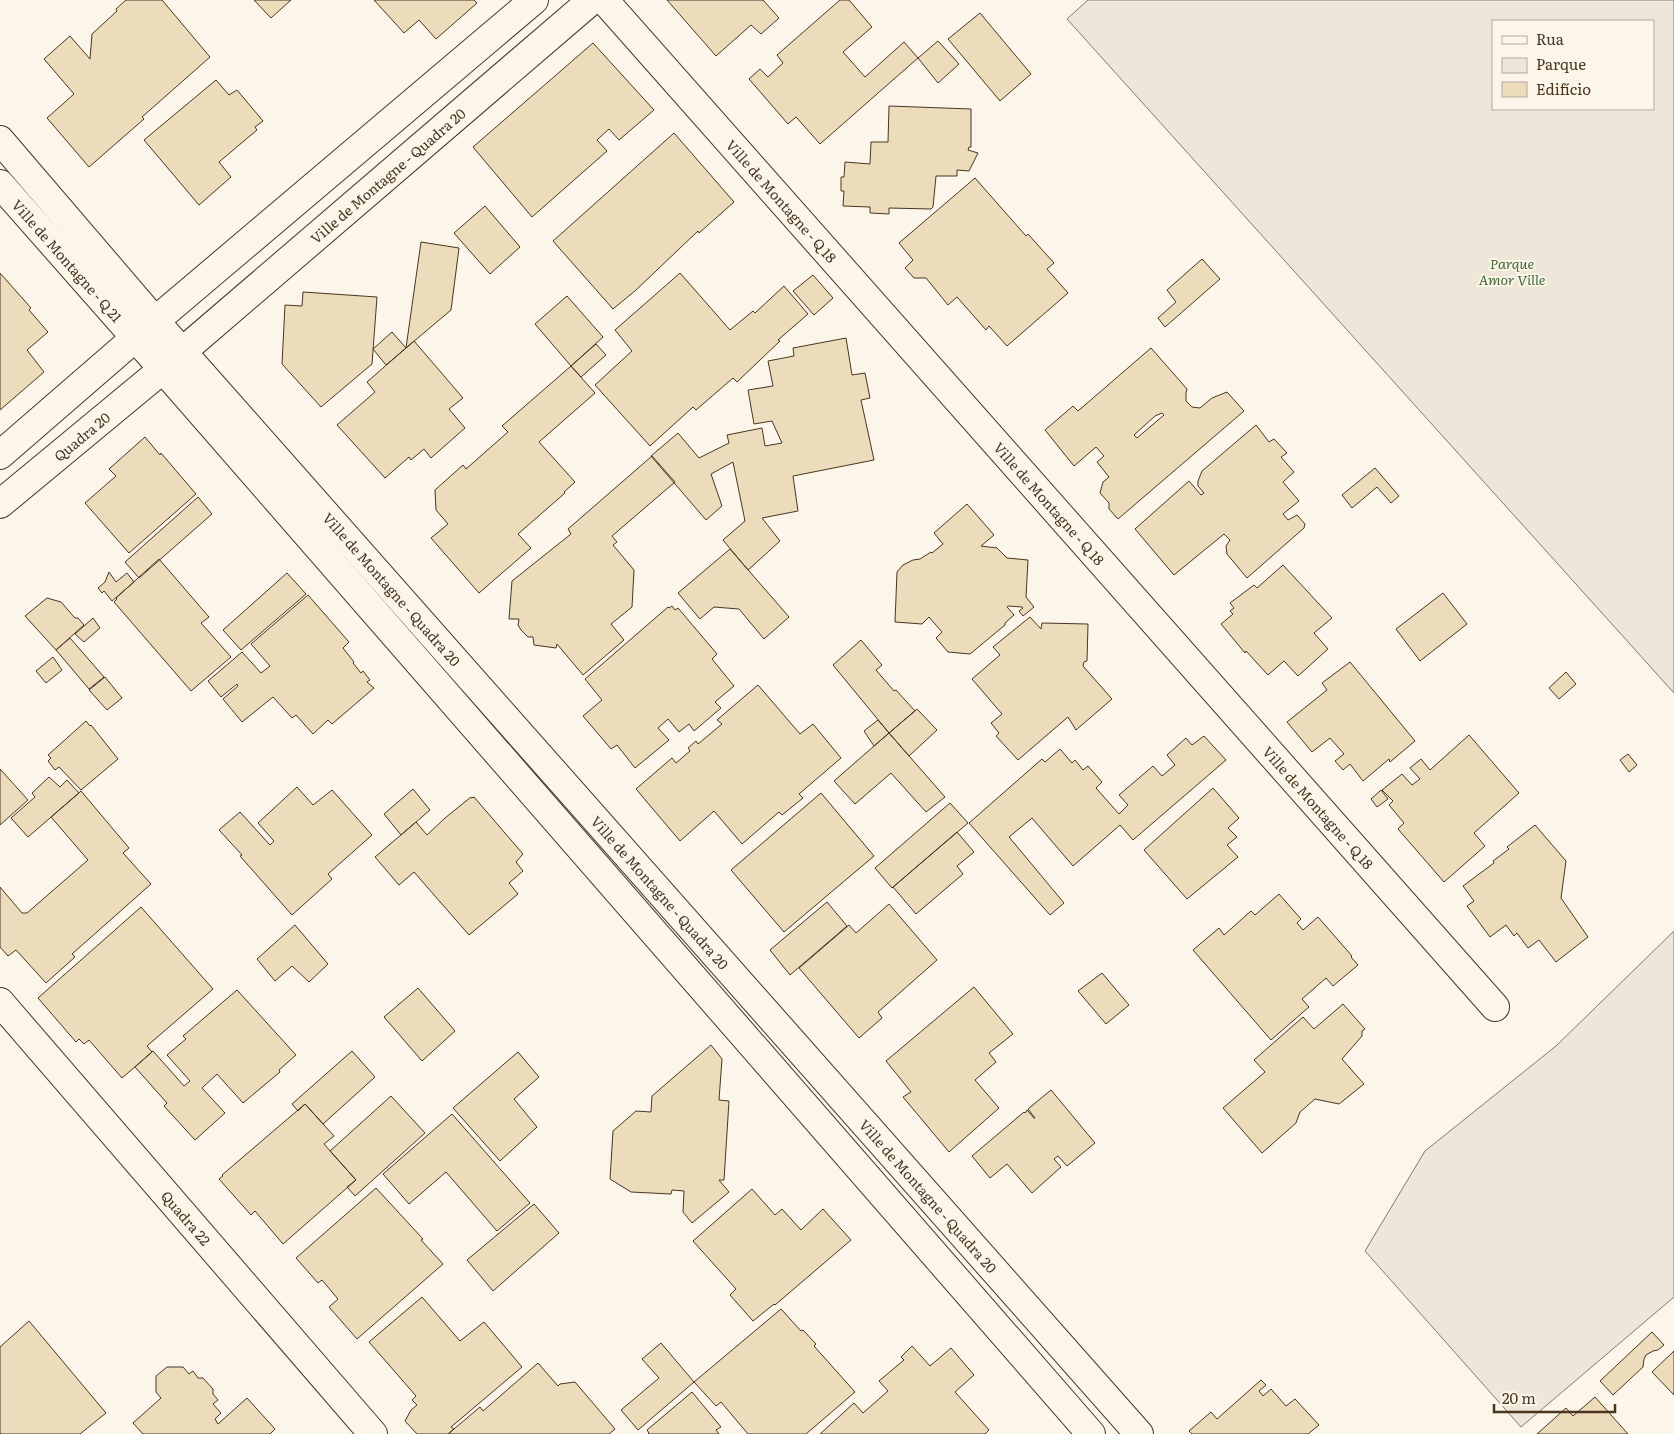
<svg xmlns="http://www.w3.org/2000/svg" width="1674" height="1434" font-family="Literata,serif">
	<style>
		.green { fill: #ede6d9; stroke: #887966; fill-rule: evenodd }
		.building { fill: #ecdcbc; stroke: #4a3520; fill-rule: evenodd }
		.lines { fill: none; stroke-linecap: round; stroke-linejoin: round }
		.minor-casing { stroke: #4a3520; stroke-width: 30 }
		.tertiary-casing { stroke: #4a3520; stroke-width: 30 }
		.minor { stroke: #fbf6e9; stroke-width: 28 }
		.tertiary { stroke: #fbf6e9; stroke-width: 28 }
		.labels { text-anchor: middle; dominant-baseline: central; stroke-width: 4; stroke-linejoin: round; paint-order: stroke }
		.street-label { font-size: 14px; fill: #4a3520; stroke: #fbf6e9 }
		.park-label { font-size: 14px; font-style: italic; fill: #436837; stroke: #fbf6e9 }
	</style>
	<rect width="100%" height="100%" fill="#fbf6e9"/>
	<path class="green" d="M 1088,0 L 1674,0 L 1674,693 L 1067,19 ZM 1653,21 L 1653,109 L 1493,109 L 1493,21 Z
		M 1674,931 L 1674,1297 L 1521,1427 L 1365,1251 L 1425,1151 L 1556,1046 Z"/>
	<path class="building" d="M 126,0 L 162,0 L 210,57 L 142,117 L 144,119 L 89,167 L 47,118 L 74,94 L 44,59 L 70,36 L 90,59 L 92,34 L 117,11 L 116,9 Z
		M 254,0 L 291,0 L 271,18 Z
		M 374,0 L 474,0 L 477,3 L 436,39 L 419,20 L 404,33 Z
		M 667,0 L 763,0 L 779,18 L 761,34 L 751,25 L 716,56 Z
		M 840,0 L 849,0 L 872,27 L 843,52 L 865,77 L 904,42 L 918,58 L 820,144 L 796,117 L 788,124 L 749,79 L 760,69 L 768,77 L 783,63 L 777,55 Z
		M 980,13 L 1031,74 L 1000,101 L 948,39 Z
		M 938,41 L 959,64 L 938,83 L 918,58 Z
		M 593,43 L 654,110 L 619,140 L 609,129 L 597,140 L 607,151 L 532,217 L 473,147 Z
		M 216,80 L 229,95 L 237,90 L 263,121 L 255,127 L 257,130 L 219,162 L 231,177 L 199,205 L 144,140 Z
		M 889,106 L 971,109 L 971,147 L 969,147 L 968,150 L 978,153 L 969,171 L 957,170 L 957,176 L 936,176 L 933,207 L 931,209 L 889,208 L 889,214 L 870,213 L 870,207 L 843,206 L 844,191 L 841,191 L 841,177 L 844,177 L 845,162 L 870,164 L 871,142 L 888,142 Z
		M 674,133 L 734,202 L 699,233 L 698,231 L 636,290 L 613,309 L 553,241 Z
		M 975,178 L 1026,236 L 1028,234 L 1054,263 L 1047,269 L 1068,293 L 1007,346 L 989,326 L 986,330 L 957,297 L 948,305 L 926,278 L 914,278 L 905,268 L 913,260 L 899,243 Z
		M 485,206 L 520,247 L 490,274 L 454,233 Z
		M 421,242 L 459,248 L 451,310 L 406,348 Z
		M 1202,259 L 1220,279 L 1165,327 L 1158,318 L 1176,302 L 1167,290 Z
		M 0,273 L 31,308 L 29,310 L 48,332 L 27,350 L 44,372 L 0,410 Z
		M 680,273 L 730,330 L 753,311 L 755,313 L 784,286 L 808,314 L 778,340 L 780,341 L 737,382 L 733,378 L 696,410 L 693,407 L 650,446 L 595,385 L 632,351 L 615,330 Z
		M 813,275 L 833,298 L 814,315 L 793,291 Z
		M 303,292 L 377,297 L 372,364 L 321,407 L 282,364 L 285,305 L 302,306 Z
		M 567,296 L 603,337 L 571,366 L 535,324 Z
		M 392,332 L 406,348 L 386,365 L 373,349 Z
		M 846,338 L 852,375 L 865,373 L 870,398 L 861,400 L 874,460 L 793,476 L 798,511 L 762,518 L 780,541 L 748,570 L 723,540 L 745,521 L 733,462 L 711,474 L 722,506 L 706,520 L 651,456 L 678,433 L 699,458 L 729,443 L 727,435 L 762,428 L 765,446 L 782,443 L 772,421 L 754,424 L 748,390 L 773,386 L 768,361 L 794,356 L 793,348 Z
		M 414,341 L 463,398 L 449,409 L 465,428 L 431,458 L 424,449 L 411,460 L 409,457 L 385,478 L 337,425 L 375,392 L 367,382 Z
		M 596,344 L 606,355 L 581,377 L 571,366 Z
		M 1151,348 L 1187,389 L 1186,393 L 1186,401 L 1192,407 L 1200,408 L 1212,398 L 1227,392 L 1244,411 L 1118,519 L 1109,509 L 1109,503 L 1100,493 L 1103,482 L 1109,477 L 1097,462 L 1104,456 L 1096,447 L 1074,466 L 1045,430 L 1073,406 L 1078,411 ZM 1162,413 L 1164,415 L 1137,438 L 1134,435 L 1155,416 Z
		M 571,366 L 595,393 L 539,442 L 575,482 L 564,492 L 565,493 L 518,534 L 531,548 L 479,593 L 431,538 L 448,524 L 436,510 L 435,490 L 463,465 L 466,469 L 508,432 L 502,426 Z
		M 1256,425 L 1269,442 L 1274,439 L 1287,453 L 1281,457 L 1294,472 L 1283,482 L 1299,501 L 1283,514 L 1288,520 L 1297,515 L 1305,524 L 1304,528 L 1247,578 L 1227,554 L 1226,546 L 1230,540 L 1224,534 L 1174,575 L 1135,529 L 1189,481 L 1201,495 L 1204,493 L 1198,486 L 1198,481 L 1202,471 Z
		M 145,437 L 160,455 L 161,453 L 196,494 L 129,553 L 85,503 L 116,476 L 109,469 Z
		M 652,456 L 675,482 L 612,536 L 617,542 L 613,545 L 634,570 L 632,607 L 611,624 L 624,640 L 583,675 L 557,644 L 556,648 L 534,645 L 533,637 L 528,637 L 521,630 L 518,625 L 519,619 L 509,619 L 512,581 L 571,534 L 568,529 Z
		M 1375,468 L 1399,496 L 1391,503 L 1377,487 L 1352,508 L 1342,495 Z
		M 198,497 L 212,514 L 139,578 L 125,562 Z
		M 967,504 L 994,535 L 981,546 L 997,548 L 1007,558 L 1028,560 L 1026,597 L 1034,607 L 1023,616 L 1019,611 L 1023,608 L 1022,607 L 1009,606 L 1007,607 L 1014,615 L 1005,623 L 1005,625 L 970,654 L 948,652 L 936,638 L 942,632 L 929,617 L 922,624 L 895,622 L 897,572 L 903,565 L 913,560 L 920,559 L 931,552 L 932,553 L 943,544 L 934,533 Z
		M 730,549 L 789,617 L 764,639 L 739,609 L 714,607 L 700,619 L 678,593 Z
		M 159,559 L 209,617 L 201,623 L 231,657 L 191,691 L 114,602 L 117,599 L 116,598 Z
		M 1283,565 L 1332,618 L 1314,633 L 1328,649 L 1298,676 L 1284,661 L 1268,675 L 1246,651 L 1245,653 L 1221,624 L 1233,614 L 1230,611 L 1234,608 L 1230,603 L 1254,585 L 1257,588 Z
		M 109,572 L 116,582 L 127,573 L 134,582 L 112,601 L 104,591 L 102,593 L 98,588 L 105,582 Z
		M 287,573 L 306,594 L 241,650 L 223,630 Z
		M 1443,593 L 1467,624 L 1420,661 L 1396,629 Z
		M 308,595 L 349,642 L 343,648 L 354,662 L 353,663 L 361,673 L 363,671 L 370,680 L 367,682 L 374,688 L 332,724 L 328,720 L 313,734 L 296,715 L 292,718 L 273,697 L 242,722 L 223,699 L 238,686 L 237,684 L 221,697 L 208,681 L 242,652 L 261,673 L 270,666 L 251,644 Z
		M 47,598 L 61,602 L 75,618 L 78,618 L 84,625 L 56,650 L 25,616 Z
		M 672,606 L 675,610 L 678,608 L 717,654 L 712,659 L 734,686 L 715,702 L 721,708 L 694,731 L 689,724 L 679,732 L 668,719 L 658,728 L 669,740 L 635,768 L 617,745 L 611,749 L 583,716 L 602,700 L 585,679 L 668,607 L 669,608 Z
		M 1030,617 L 1041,629 L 1042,623 L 1088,624 L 1087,661 L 1084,662 L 1083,666 L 1112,699 L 1076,730 L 1068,717 L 1018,760 L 996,736 L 999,733 L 991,723 L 1002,714 L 972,679 L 1000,655 L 993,647 Z
		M 93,618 L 100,628 L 84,642 L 75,634 Z
		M 70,638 L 104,677 L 89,689 L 56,650 Z
		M 861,640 L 882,665 L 876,670 L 894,691 L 896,690 L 915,711 L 889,733 L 833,665 Z
		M 53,657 L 62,670 L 46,683 L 36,671 Z
		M 1350,662 L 1415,741 L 1390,762 L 1389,759 L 1363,781 L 1350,764 L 1343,770 L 1335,761 L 1344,754 L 1330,738 L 1312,752 L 1287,722 L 1327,690 L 1322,683 Z
		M 1566,672 L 1576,684 L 1559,699 L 1549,688 Z
		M 105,677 L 122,698 L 107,710 L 89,690 Z
		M 758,685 L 800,734 L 813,724 L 841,758 L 799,794 L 803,798 L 782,815 L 779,812 L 742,844 L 714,811 L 680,841 L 636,789 L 672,758 L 676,763 L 690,751 L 688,748 L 696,741 L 698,744 L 722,724 L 717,720 Z
		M 917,709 L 937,730 L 909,756 L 889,733 Z
		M 878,720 L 889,733 L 874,746 L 864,731 Z
		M 86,721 L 90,726 L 91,725 L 118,759 L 81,790 L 59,767 L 55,770 L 48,761 L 51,758 L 48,755 Z
		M 889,733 L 945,797 L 926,812 L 891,773 L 855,804 L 834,781 Z
		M 1469,735 L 1519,793 L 1474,833 L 1485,846 L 1444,882 L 1398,829 L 1404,823 L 1389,805 L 1393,801 L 1382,790 L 1402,774 L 1412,785 L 1420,779 L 1410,768 L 1421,759 L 1430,770 Z
		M 1204,736 L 1226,760 L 1133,840 L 1120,825 L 1073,866 L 1032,818 L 1009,837 L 1064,903 L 1050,915 L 969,823 L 1042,759 L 1045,762 L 1060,749 L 1072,763 L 1075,760 L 1083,770 L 1088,766 L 1102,782 L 1096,788 L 1119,814 L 1128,805 L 1119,795 L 1153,766 L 1162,776 L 1175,765 L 1167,755 L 1186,738 L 1192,745 Z
		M 1628,754 L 1637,765 L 1629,772 L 1620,760 Z
		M 0,769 L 28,800 L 0,825 Z
		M 49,777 L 60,787 L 67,780 L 79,793 L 28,837 L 11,818 L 35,797 L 32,793 Z
		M 297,787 L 313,805 L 332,790 L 372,835 L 328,874 L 332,879 L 292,915 L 240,856 L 242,855 L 219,830 L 240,812 L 270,845 L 274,841 L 258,823 Z
		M 1213,788 L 1239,818 L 1228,828 L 1237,837 L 1227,845 L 1238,857 L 1187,899 L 1144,850 Z
		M 413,789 L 430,810 L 401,835 L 384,814 Z
		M 1381,790 L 1388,799 L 1377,807 L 1371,799 Z
		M 81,791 L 129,848 L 123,853 L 151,884 L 72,954 L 75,957 L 46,983 L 16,950 L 8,956 L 0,947 L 0,887 L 22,913 L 27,913 L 88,860 L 51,817 Z
		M 821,793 L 874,856 L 784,932 L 731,870 Z
		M 471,797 L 471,798 L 474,797 L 523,854 L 516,862 L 523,871 L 509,883 L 518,894 L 469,935 L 414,872 L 399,885 L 375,857 L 416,822 L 427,835 L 445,818 Z
		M 950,803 L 968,823 L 892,888 L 875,868 Z
		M 1535,825 L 1566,861 L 1561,898 L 1588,937 L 1556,962 L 1539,940 L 1528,948 L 1517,933 L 1514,936 L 1506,925 L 1490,937 L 1467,906 L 1474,901 L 1463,886 L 1494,863 L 1493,861 L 1509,849 L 1507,847 Z
		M 957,832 L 974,852 L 957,866 L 963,874 L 916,914 L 893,887 Z
		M 1279,894 L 1301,919 L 1297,923 L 1303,930 L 1318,917 L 1352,956 L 1351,957 L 1358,965 L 1333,986 L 1326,978 L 1302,999 L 1309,1007 L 1271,1040 L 1193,950 L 1219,928 L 1224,935 L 1251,911 L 1255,915 Z
		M 827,902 L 847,926 L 790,975 L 770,950 Z
		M 889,904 L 937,960 L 878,1012 L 882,1018 L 859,1038 L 799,968 L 849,925 L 856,933 Z
		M 141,907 L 213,989 L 147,1046 L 152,1052 L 122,1078 L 89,1040 L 84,1044 L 79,1039 L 76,1042 L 38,998 Z
		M 295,925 L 328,964 L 309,982 L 292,966 L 275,981 L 257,959 Z
		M 1102,973 L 1129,1005 L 1106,1024 L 1078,991 Z
		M 974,987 L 1013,1034 L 989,1053 L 996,1062 L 975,1080 L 999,1108 L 949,1152 L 903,1097 L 911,1092 L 886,1061 Z
		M 418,988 L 455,1031 L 422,1061 L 384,1017 Z
		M 237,990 L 296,1055 L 279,1070 L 280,1072 L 243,1103 L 217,1074 L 202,1088 L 225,1113 L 195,1140 L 164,1106 L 167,1103 L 135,1067 L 153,1051 L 184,1086 L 190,1081 L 167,1055 L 186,1039 L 183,1036 Z
		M 1343,1004 L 1365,1029 L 1362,1031 L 1362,1036 L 1342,1059 L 1364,1084 L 1339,1104 L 1315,1099 L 1300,1112 L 1296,1123 L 1262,1153 L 1223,1108 L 1265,1072 L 1254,1060 L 1303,1017 L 1314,1029 Z
		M 711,1045 L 722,1059 L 719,1100 L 729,1101 L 724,1180 L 719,1180 L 729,1192 L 692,1223 L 683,1212 L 684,1191 L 672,1190 L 671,1194 L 631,1192 L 610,1179 L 613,1131 L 636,1111 L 651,1112 L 652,1096 Z
		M 352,1051 L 375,1077 L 323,1124 L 305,1104 L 298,1111 L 292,1104 Z
		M 518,1052 L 539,1077 L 514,1099 L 537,1127 L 500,1161 L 453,1108 Z
		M 1051,1090 L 1095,1143 L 1067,1166 L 1058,1156 L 1054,1159 L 1061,1167 L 1032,1193 L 1007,1164 L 990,1178 L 972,1156 L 1024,1112 L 1025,1113 L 1027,1110 L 1034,1118 L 1035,1118 L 1028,1109 Z
		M 391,1096 L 425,1133 L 355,1196 L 347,1187 L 356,1180 L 330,1151 Z
		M 305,1104 L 334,1136 L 324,1144 L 356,1180 L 283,1244 L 255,1211 L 251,1215 L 219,1179 L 223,1176 L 222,1175 Z
		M 452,1114 L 530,1203 L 497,1231 L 446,1172 L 409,1204 L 383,1174 Z
		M 376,1188 L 423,1239 L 421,1240 L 443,1264 L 357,1339 L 329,1307 L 338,1299 L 322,1280 L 318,1283 L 296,1258 Z
		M 752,1189 L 775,1215 L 782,1209 L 801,1230 L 823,1209 L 851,1240 L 775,1305 L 774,1304 L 753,1321 L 730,1295 L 736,1289 L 693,1241 Z
		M 534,1204 L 559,1233 L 493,1291 L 467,1260 Z
		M 422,1297 L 460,1341 L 484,1322 L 522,1367 L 451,1427 L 454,1429 L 448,1434 L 417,1434 L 405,1421 L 411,1410 L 417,1405 L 412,1400 L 416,1396 L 369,1342 Z
		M 781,1309 L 801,1331 L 803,1330 L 816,1344 L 814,1346 L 855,1392 L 806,1434 L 748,1434 L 721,1402 L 716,1406 L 694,1382 Z
		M 29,1321 L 106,1413 L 80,1434 L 1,1434 L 0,1433 L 0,1347 Z
		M 1652,1332 L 1664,1345 L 1658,1350 L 1653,1351 L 1646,1355 L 1644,1359 L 1643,1367 L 1613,1395 L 1600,1381 Z
		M 661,1343 L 694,1382 L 638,1430 L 621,1410 L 659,1378 L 642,1359 Z
		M 912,1346 L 930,1366 L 951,1348 L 974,1375 L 955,1392 L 989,1430 L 985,1434 L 820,1434 L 854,1403 L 863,1413 L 888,1391 L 879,1381 L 904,1360 L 901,1357 Z
		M 1674,1351 L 1674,1395 L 1652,1372 Z
		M 538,1363 L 558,1386 L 560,1384 L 575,1382 L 615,1429 L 609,1434 L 448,1434 L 480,1407 L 483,1411 Z
		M 167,1367 L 183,1367 L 189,1374 L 193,1371 L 198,1378 L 203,1378 L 213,1389 L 213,1394 L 218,1400 L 213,1404 L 221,1413 L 215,1419 L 218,1424 L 247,1398 L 275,1429 L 270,1434 L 143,1434 L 133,1423 L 161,1398 L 156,1392 L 156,1376 Z
		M 1261,1380 L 1266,1385 L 1259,1391 L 1263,1396 L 1271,1389 L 1286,1406 L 1295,1399 L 1319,1425 L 1308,1434 L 1192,1434 L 1189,1431 L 1211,1412 L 1217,1419 Z
		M 692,1392 L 721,1427 L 716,1430 L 719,1434 L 648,1434 L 649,1433 L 647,1430 Z
		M 1595,1397 L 1628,1434 L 1537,1434 L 1566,1408 L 1573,1416 Z"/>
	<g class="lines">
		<g class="minor-casing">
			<g id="minor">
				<path id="s1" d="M 604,0 L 1495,1007"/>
				<path d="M 0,455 L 135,338"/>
				<path id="s2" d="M 0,504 L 163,369"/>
				<path id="s3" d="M 0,1002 L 373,1434"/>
			</g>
		</g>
		<g class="tertiary-casing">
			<g id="tertiary">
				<path id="s4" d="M 0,140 L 155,321 L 1139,1434"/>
				<path id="s5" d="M 0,184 L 163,369 L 1091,1434"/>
				<path d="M 142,332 L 534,0"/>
				<path id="s6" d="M 169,363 L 592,0"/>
			</g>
		</g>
		<use href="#minor" class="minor"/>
		<use href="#tertiary" class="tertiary"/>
	</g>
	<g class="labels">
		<g class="street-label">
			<text stroke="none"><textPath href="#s6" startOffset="288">Ville de Montagne - Quadra 20</textPath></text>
			<text stroke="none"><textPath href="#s1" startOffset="268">Ville de Montagne - Q 18</textPath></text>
			<text stroke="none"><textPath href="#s5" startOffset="102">Ville de Montagne - Q 21</textPath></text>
			<text stroke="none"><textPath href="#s2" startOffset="106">Quadra 20</textPath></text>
			<text stroke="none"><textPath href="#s1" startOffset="672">Ville de Montagne - Q 18</textPath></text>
			<text stroke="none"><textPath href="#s4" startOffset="596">Ville de Montagne - Quadra 20</textPath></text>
			<text stroke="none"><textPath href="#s1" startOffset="1078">Ville de Montagne - Q 18</textPath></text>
			<text stroke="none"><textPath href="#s4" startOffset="1001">Ville de Montagne - Quadra 20</textPath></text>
			<text stroke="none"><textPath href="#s4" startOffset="1406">Ville de Montagne - Quadra 20</textPath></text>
			<text stroke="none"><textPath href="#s3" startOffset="285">Quadra 22</textPath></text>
		</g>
		<g class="park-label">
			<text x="1512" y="263">Parque<tspan x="1512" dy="16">Amor Ville</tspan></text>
		</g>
	</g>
	<rect x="1492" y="20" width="162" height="90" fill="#fbf6e9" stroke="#b4a999"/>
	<rect x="1502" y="36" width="25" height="8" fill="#fbf6e9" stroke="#b4a999"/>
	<text x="1536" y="45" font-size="15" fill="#4a3520">Rua</text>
	<rect x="1502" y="58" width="25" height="15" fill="#ede6d9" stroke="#b4a999"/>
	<text x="1536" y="70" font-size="15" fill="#4a3520">Parque</text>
	<rect x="1502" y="82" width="25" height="15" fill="#ecdcbc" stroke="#b4a999"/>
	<text x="1536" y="95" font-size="15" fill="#4a3520">Edifício</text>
	<path d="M1494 1404v8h121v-8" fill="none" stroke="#4a3520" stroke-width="2.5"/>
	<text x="1502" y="1404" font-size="15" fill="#4a3520" stroke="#fbf6e9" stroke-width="4" paint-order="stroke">20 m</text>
</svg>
